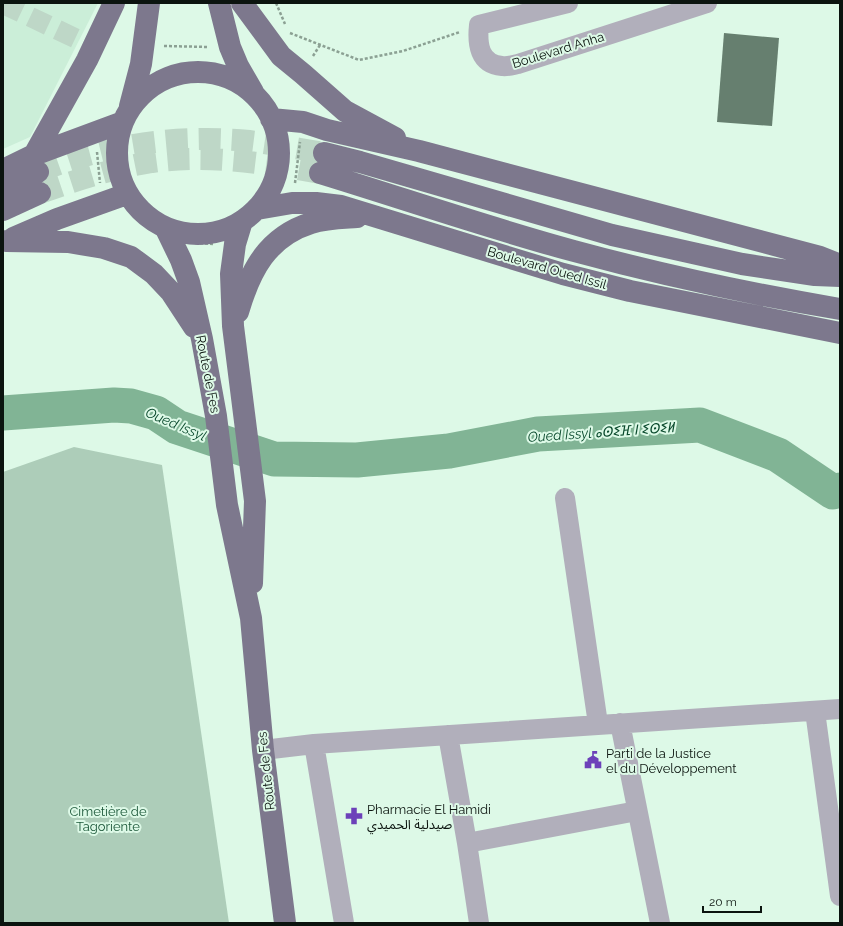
<svg xmlns="http://www.w3.org/2000/svg" width="843" height="926" font-family="Raleway,'Noto Sans Arabic','Noto Sans Tifinagh',sans-serif">
	<style>
		.built { fill: #cbeed8 }
		.green { fill: #adcdb9 }
		.lines { fill: none; stroke-linecap: round; stroke-linejoin: round }
		.river { stroke: #81b495; stroke-width: 35 }
		.building { fill: #667f6f }
		.minor-tunnel { stroke: #bed7c7; stroke-width: 20; stroke-dasharray: 20 10; stroke-linecap: butt }
		.major-tunnel { stroke: #bed7c7; stroke-width: 22; stroke-dasharray: 22 11; stroke-linecap: butt }
		.path { stroke: #8ba093; stroke-width: 2.5; stroke-dasharray: 3 2; stroke-linecap: butt }
		.minor { stroke: #b1afbb; stroke-width: 20 }
		.major { stroke: #7d788d; stroke-width: 22 }
		.labels { text-anchor: middle; dominant-baseline: central; stroke-width: 4; stroke-linejoin: round; paint-order: stroke }
		.street-label { font-size: 13px; fill: #0b140f; stroke: #ddf9e7 }
		.poi-label { font-size: 13px; fill: #0b140f; stroke: #ddf9e7; text-anchor: start }
		.park-label { font-size: 13px; fill: #1d583a; stroke: #ddf9e7 }
		.water-label { font-size: 14px; font-style: italic; fill: #09492c; stroke: #ddf9e7 }
	</style>
	<rect width="100%" height="100%" fill="#ddf9e7"/>
	<path class="built" d="M 3,3 L 98,3 L 30,137 L 3,149 Z"/>
	<path class="green" d="M 74,447 L 162,465 L 229,923 L 3,923 L 3,472 Z"/>
	<g class="lines">
		<path class="river" d="M 3,413 L 114,405 L 131,406 L 156,413 L 177,427 L 274,459 L 357,460 L 449,451 L 538,434 L 700,425 L 778,455 L 833,492 L 840,490"/>
	</g>
	<path class="building" d="M 724,33 L 779,38 L 772,126 L 717,122 Z"/>
	<g class="lines">
		<path class="minor-tunnel" d="M 3,4 L 94,47"/>
		<path class="major-tunnel" d="M 38,172 C 103,145 178,134 249,141 C 274,144 299,149 324,153
			M 40,193 C 76,180 114,168 152,162 C 208,154 265,163 320,173"/>
		<path class="path" d="M 276,3 L 285,24
			M 290,33 L 359,60 L 403,51 L 460,32
			M 164,46 L 209,47
			M 313,56 L 320,45
			M 97,152 L 100,183
			M 295,183 L 300,142
			M 195,243 L 214,244"/>
		<path class="minor" d="M 568,3 L 479,25 C 477,44 479,64 502,66 C 507,67 513,65 518,64 L 707,3
			M 565,498 L 598,724
			M 815,711 L 840,896
			M 620,723 L 660,923
			M 448,735 L 467,843 L 479,923
			M 314,744 L 344,923
			M 263,750 L 314,744 L 840,709
			M 467,843 L 637,811"/>
		<path class="major" d="M 219,3 L 230,47 L 238,66 L 253,92
			M 242,3 L 281,56 L 303,74 L 345,111 L 395,138
			M117 153a81 81 0 1 1 162 0a81 81 0 1 1-162 0Z
			M 130,106 L 141,64 L 149,3
			M 271,119 L 303,122 L 327,130 L 419,151 L 820,257 L 840,265
			M 324,153 L 360,162 L 612,235 L 742,264 L 815,275 L 840,276
			M 34,155 L 87,60 L 114,3
			M 3,170 L 34,155 L 123,122
			M 320,173 C 405,199 489,228 574,251 C 662,275 751,294 840,309
			M 3,188 L 38,172
			M 257,209 L 292,203 L 316,203 L 341,206 L 563,274 L 630,291 L 840,333
			M 3,210 L 40,193
			M 242,221 L 235,244 L 231,274 L 233,326 L 255,501 L 252,583
			M 166,229 L 181,260 L 189,282 L 202,339 L 216,416 L 227,505 L 251,618 L 263,750 L 285,923
			M 13,238 L 57,219 L 127,194
			M 6,241 L 68,242 L 104,248 L 131,257 L 154,274 L 171,292 L 194,327
			M 238,312 C 250,271 267,237 311,223 C 326,218 342,218 357,217"/>
	</g>
	<defs>
		<g id="civic-bare" transform="scale(1.38)"><path d="M-.6-6.5H3V-4.5H.6V-3L4-1V1h2V6H-6V1h2V-1L-.6-3ZM-1.2 2.5V6h2.4V2.5Z" fill="#6c41b9" stroke="#ddf9e7" stroke-width="2.5" paint-order="stroke"/></g>
		<g id="pharmacy-bare" transform="scale(1.38)"><path d="M-2-6h4v4h4v4h-4v4h-4v-4h-4v-4h4Z" fill="#6c41b9" stroke="#ddf9e7" stroke-width="2.5" paint-order="stroke"/></g>
	</defs>
	<g fill-rule="evenodd">
		<use href="#civic-bare" x="593" y="760"/>
		<use href="#pharmacy-bare" x="354" y="816"/>
	</g>
	<g class="labels">
		<g class="street-label">
			<text transform="translate(558 50) rotate(-17)">Boulevard Anha</text>
			<text transform="translate(547 268) rotate(16)">Boulevard Oued Issil</text>
			<text transform="translate(208 374) rotate(79)">Route de Fes</text>
			<text transform="translate(266 771) rotate(-96)">Route de Fes</text>
		</g>
		<g class="poi-label">
			<text x="606" y="753">Parti de la Justice<tspan x="606" dy="15">el du Développement</tspan></text>
			<text x="367" y="809">Pharmacie El Hamidi<tspan x="367" dy="15">صيدلية الحميدي</tspan></text>
		</g>
		<g class="park-label">
			<text x="108" y="811">Cimetière de<tspan x="108" dy="15">Tagoriente</tspan></text>
		</g>
		<g class="water-label">
			<text transform="translate(176 424) rotate(23)">Oued Issyl</text>
			<text transform="translate(601 432) rotate(-4)">Oued Issyl ⴰⵙⵉⴼ ⵏ ⵉⵙⵉⵍ</text>
		</g>
	</g>
	<rect width="843" height="926" fill="none" stroke="#0b140f" stroke-width="8"/>
	<path d="M703 906v6h58v-6" fill="none" stroke="#0b140f" stroke-width="2"/>
	<text x="709" y="906" font-size="12" fill="#0b140f" stroke="#ddf9e7" stroke-width="3" paint-order="stroke">20 m</text>
</svg>
